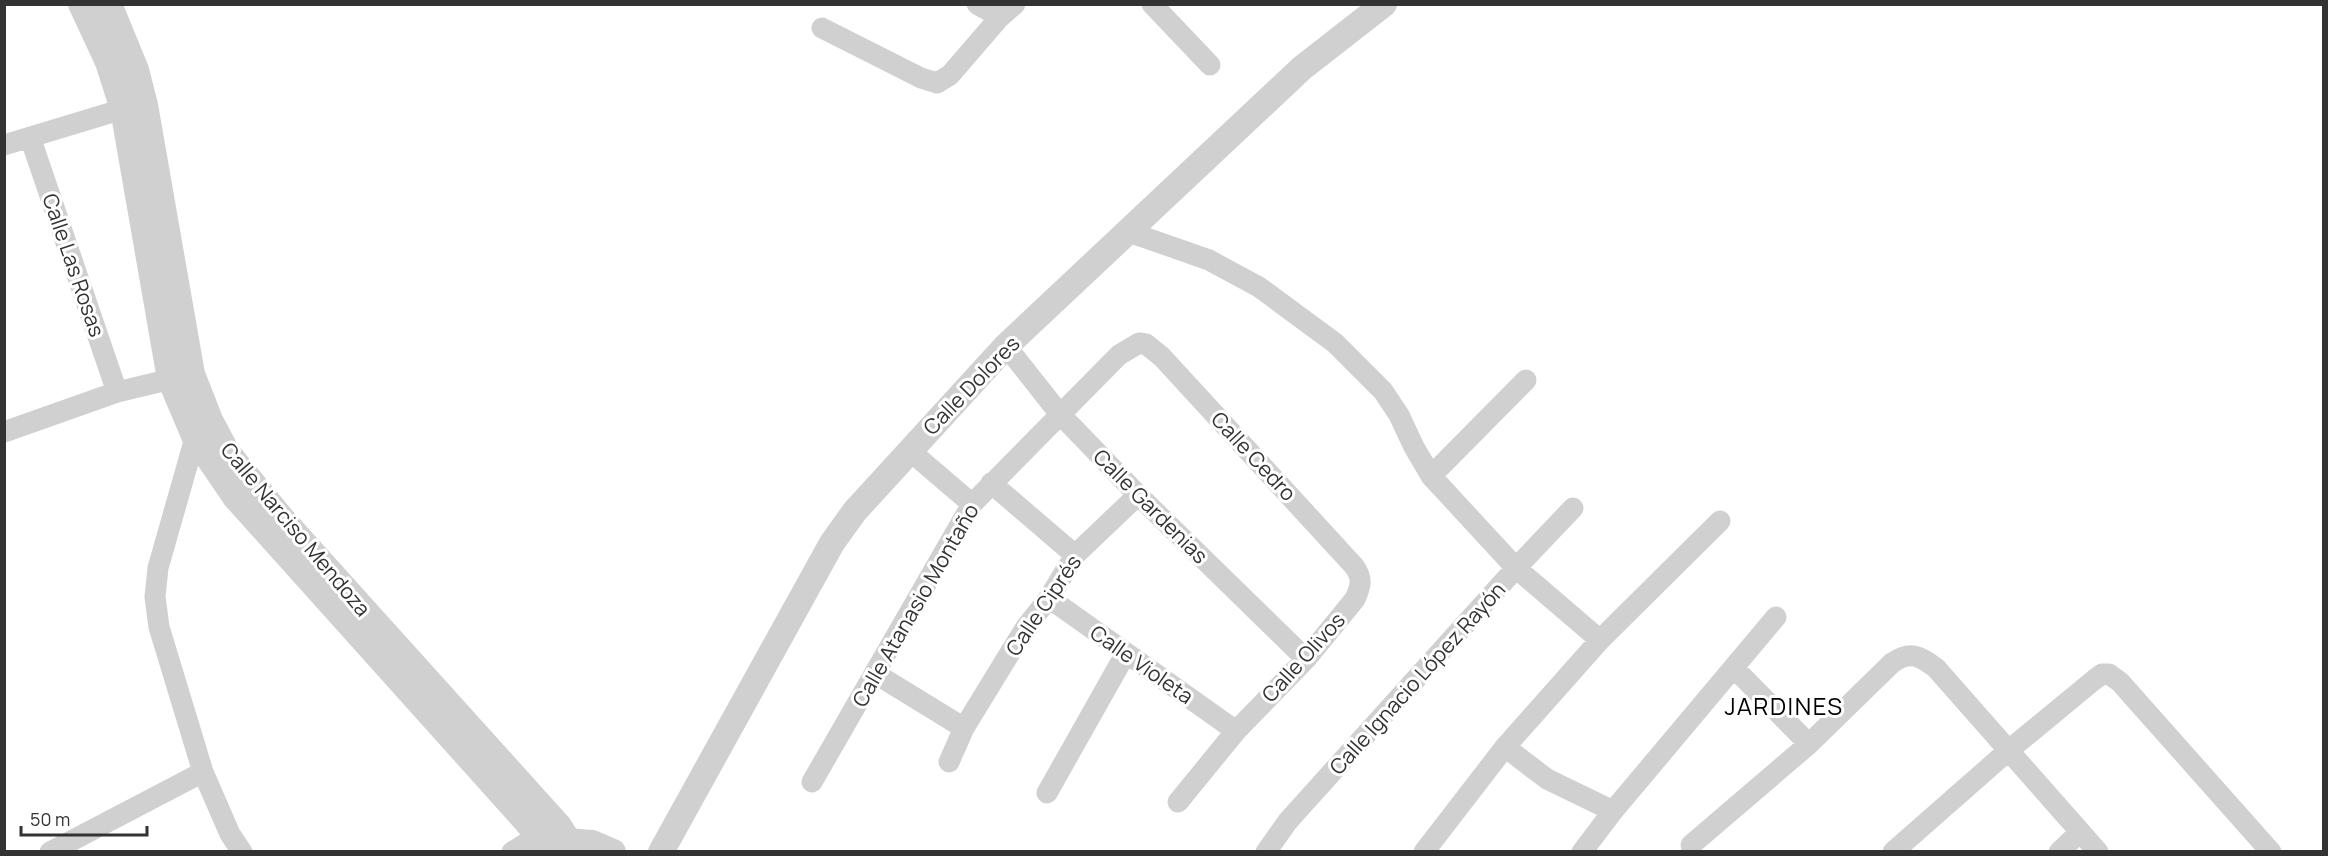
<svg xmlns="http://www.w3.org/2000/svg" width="2328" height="856" font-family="Manrope,sans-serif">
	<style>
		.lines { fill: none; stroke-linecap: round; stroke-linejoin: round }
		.minor { stroke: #d0d0d0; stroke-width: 21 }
		.tertiary { stroke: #d0d0d0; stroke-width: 26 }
		.labels { text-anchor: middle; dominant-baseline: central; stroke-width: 6; stroke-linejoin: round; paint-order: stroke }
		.street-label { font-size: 21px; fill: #333; stroke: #fff }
		.quarter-label { font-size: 24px; letter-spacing: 1.5px; fill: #000; stroke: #fff }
	</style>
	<rect width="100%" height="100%" fill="#fff"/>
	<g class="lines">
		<path class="minor" d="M 977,4 L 1000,17
			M 1152,4 L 1210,65
			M 822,28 L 921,78 L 937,83 L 950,75 L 1000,17 L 1015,4
			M 30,137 L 117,392
			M 4,145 L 123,109
			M 1129,232 L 1209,260 L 1259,287 L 1335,343 L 1383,391 L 1399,415 L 1414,447 L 1431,476 L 1516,568 L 1600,640
			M 1006,346 L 1059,413 L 1138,495 L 1306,659
			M 4,432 L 117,392 L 184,376
			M 195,438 L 158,568 L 155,597 L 159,627 L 203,772 L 230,834 L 242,852
			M 909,450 L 972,504
			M 1431,476 L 1526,380
			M 991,483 L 1075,555
			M 1049,598 L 1236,731
			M 1735,669 L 1809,744
			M 876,674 L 964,728
			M 1505,747 L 1547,779 L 1613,811
			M 949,762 L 964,728 L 1005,661 L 1026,627 L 1049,598 L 1075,555 L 1138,495
			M 812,782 L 972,504 L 1119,355 L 1139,343 L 1146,344 L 1162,357 L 1354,566 C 1363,578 1361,586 1355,599 L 1306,659 L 1236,731 L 1178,802
			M 1047,793 L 1126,653
			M 1691,845 L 1809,744 L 1892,663 C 1911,650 1919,656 1936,668 L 2098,852
			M 50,852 L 203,772
			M 512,852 L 525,844 L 541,840
			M 1266,852 L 1288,821 L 1516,568 L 1573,508
			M 1424,852 L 1505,747 L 1600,640 L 1720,521
			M 1582,852 L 1613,811 L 1776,617
			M 1893,852 L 2009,750 L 2094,680 L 2102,674 L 2109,674 L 2120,682 L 2271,852
			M 2059,852 L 2080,832"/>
		<path class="tertiary" d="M 81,4 L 108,62 L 123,109 L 170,379 L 195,438 L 235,497 L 525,820 L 541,840 L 544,852
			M 109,4 L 136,70 L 145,105 L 192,374 L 210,420 L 227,452 L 284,521 L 559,826 L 568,840 L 570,852
			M 553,840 L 592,843 L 613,852
			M 661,852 L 832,543 L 855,511 L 1006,346 L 1302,68 L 1384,4"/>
	</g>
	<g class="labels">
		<g class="street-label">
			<text transform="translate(74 265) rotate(71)">Calle Las Rosas</text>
			<text transform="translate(971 385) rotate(-46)">Calle Dolores</text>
			<text transform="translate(1254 456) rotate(47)">Calle Cedro</text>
			<text transform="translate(1151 506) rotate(45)">Calle Gardenias</text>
			<text transform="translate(296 529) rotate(50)">Calle Narciso Mendoza</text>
			<text transform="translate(915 605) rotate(-60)">Calle Atanasio Montaño</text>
			<text transform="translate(1043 605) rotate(-56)">Calle Ciprés</text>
			<text transform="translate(1303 657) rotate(-48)">Calle Olivos</text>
			<text transform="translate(1142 664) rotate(35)">Calle Violeta</text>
			<text transform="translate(1417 678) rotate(-48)">Calle Ignacio López Rayón</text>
		</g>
		<g class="quarter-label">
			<text x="1784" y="705">JARDINES</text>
		</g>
	</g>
	<rect width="2328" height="856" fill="none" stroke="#333333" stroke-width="12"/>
	<path d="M21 826v9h126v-9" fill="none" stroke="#333333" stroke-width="3"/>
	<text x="30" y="826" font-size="18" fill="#333333" stroke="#ffffff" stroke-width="4.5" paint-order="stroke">50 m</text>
</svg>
